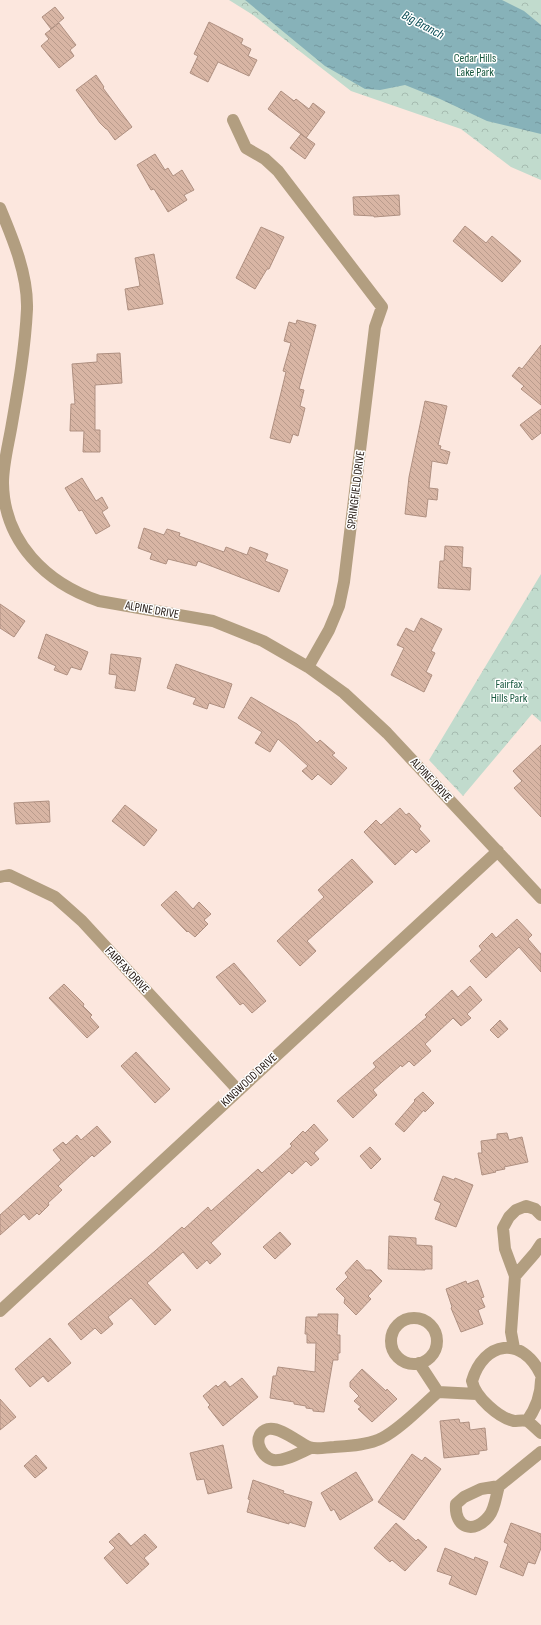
<svg xmlns="http://www.w3.org/2000/svg" width="541" height="1625" font-family="'Sofia Sans Condensed',sans-serif">
	<style>
		.park { fill: url(#park-crowns) }
		.water { fill: url(#water-ripples) }
		.building { fill: url(#building-back-hatch); stroke: #af9081 }
		.lines { fill: none; stroke-linecap: round; stroke-linejoin: round }
		.minor { stroke: #b29e80; stroke-width: 12 }
		.labels { text-anchor: middle; dominant-baseline: central; stroke-width: 3; stroke-linejoin: round; paint-order: stroke }
		.park-label { font-size: 12px; fill: #18583f; stroke: #fff }
		.street-label { font-size: 12px; fill: #1e130d; stroke: #fff }
		.water-label { font-size: 13px; font-style: italic; fill: #064a52; stroke: #fff }
	</style>
	<defs>
		<pattern id="park-crowns" width="20" height="18" patternUnits="userSpaceOnUse"><rect width="20" height="18" fill="#c1dbcd"/><path d="M2 6a3 3 0 1 1 6 0M12 15a3 3 0 1 1 6 0" fill="none" stroke="#a5bbaf"/></pattern>
		<pattern id="water-ripples" width="26" height="14" patternUnits="userSpaceOnUse"><rect width="26" height="14" fill="#87b2b9"/><path d="M2 4q2-2 4 0t4 0M15 11q2-2 4 0t4 0" fill="none" stroke="#74989e"/></pattern>
		<pattern id="building-back-hatch" width="6" height="6" patternUnits="userSpaceOnUse"><rect width="6" height="6" fill="#d8b5a4"/><path d="M-1 5l2 2M0 0l6 6M5-1l2 2" fill="none" stroke="#b99b8c"/></pattern>
	</defs>
	<rect width="100%" height="100%" fill="#fce7de"/>
	<path class="park" d="M 229,0 L 541,0 L 541,180 L 511,167 L 461,129 L 351,91 L 253,15 Z
		M 541,574 L 541,722 L 532,714 L 463,796 L 429,760 Z"/>
	<path class="water" d="M 245,0 L 502,0 L 524,11 L 541,25 L 541,134 L 487,121 L 440,99 L 405,85 L 380,90 L 365,89 L 325,66 Z"/>
	<path class="building" d="M 55,7 L 64,18 L 51,29 L 42,17 Z
		M 209,22 L 243,39 L 241,44 L 251,49 L 248,56 L 257,60 L 249,76 L 218,62 L 208,82 L 190,73 L 198,56 L 194,54 Z
		M 59,23 L 76,45 L 70,50 L 74,56 L 59,68 L 41,46 L 49,39 L 45,34 Z
		M 96,75 L 104,87 L 103,88 L 132,127 L 115,140 L 107,129 L 106,129 L 100,123 L 76,90 Z
		M 281,91 L 294,101 L 296,99 L 309,109 L 313,103 L 325,112 L 306,138 L 268,109 Z
		M 301,134 L 315,144 L 305,159 L 290,148 Z
		M 155,154 L 165,170 L 168,168 L 173,176 L 182,170 L 194,190 L 184,195 L 187,200 L 168,212 L 154,189 L 151,190 L 137,165 Z
		M 399,195 L 400,215 L 374,217 L 374,216 L 354,215 L 353,197 Z
		M 465,226 L 486,243 L 492,236 L 521,261 L 502,282 L 453,241 Z
		M 261,227 L 284,237 L 269,269 L 267,269 L 255,289 L 236,278 Z
		M 154,254 L 163,304 L 128,310 L 125,289 L 140,286 L 135,258 Z
		M 297,320 L 316,325 L 299,389 L 304,390 L 300,406 L 305,408 L 298,436 L 293,434 L 290,443 L 270,438 L 286,372 L 283,371 L 291,343 L 284,341 L 289,322 L 296,324 Z
		M 541,345 L 541,405 L 521,389 L 524,386 L 512,376 L 519,367 L 522,369 Z
		M 120,353 L 122,383 L 95,385 L 95,430 L 100,430 L 100,452 L 83,452 L 84,431 L 70,431 L 71,404 L 75,404 L 72,364 L 97,362 L 97,354 Z
		M 425,401 L 447,406 L 438,445 L 441,446 L 440,449 L 450,452 L 447,464 L 432,461 L 429,488 L 438,489 L 437,500 L 428,499 L 426,517 L 405,514 L 409,477 Z
		M 541,409 L 541,433 L 532,440 L 520,425 Z
		M 82,478 L 96,501 L 102,497 L 108,508 L 102,512 L 110,526 L 96,534 L 82,510 L 79,511 L 65,488 Z
		M 144,528 L 164,535 L 167,529 L 180,533 L 179,536 L 224,552 L 226,547 L 247,555 L 250,547 L 268,554 L 265,561 L 288,570 L 279,592 L 198,561 L 196,566 L 168,559 L 166,564 L 150,559 L 152,553 L 138,548 Z
		M 445,546 L 463,547 L 462,567 L 471,568 L 470,590 L 438,588 L 440,561 L 444,561 Z
		M 0,604 L 25,621 L 14,637 L 0,628 Z
		M 421,618 L 442,629 L 431,651 L 435,653 L 426,672 L 432,675 L 424,692 L 391,675 L 404,648 L 397,645 L 406,628 L 414,632 Z
		M 46,634 L 88,652 L 81,670 L 71,667 L 67,675 L 54,670 L 56,666 L 38,658 Z
		M 111,654 L 141,658 L 135,691 L 115,688 L 117,675 L 109,674 Z
		M 176,664 L 232,684 L 224,708 L 209,703 L 207,709 L 193,704 L 196,698 L 167,688 Z
		M 251,697 L 297,724 L 317,743 L 320,740 L 335,753 L 332,755 L 347,768 L 331,785 L 318,774 L 312,780 L 302,771 L 308,766 L 278,739 L 270,752 L 255,743 L 262,732 L 238,718 Z
		M 541,745 L 541,817 L 514,788 L 522,781 L 513,771 Z
		M 49,801 L 50,822 L 16,824 L 14,803 Z
		M 125,805 L 157,830 L 144,846 L 112,821 Z
		M 400,808 L 406,815 L 409,813 L 421,826 L 419,829 L 430,841 L 416,853 L 412,849 L 395,865 L 364,832 L 376,820 L 381,825 Z
		M 352,859 L 373,882 L 307,941 L 316,951 L 300,966 L 277,941 L 324,897 L 318,890 Z
		M 176,891 L 193,909 L 199,902 L 211,914 L 204,920 L 208,924 L 195,937 L 188,931 L 187,932 L 161,905 Z
		M 517,919 L 532,935 L 528,939 L 541,954 L 541,972 L 519,947 L 486,978 L 470,961 L 482,950 L 479,946 L 492,933 L 496,938 Z
		M 234,963 L 266,1001 L 252,1013 L 243,1003 L 240,1005 L 216,977 Z
		M 64,984 L 84,1004 L 83,1006 L 92,1015 L 90,1017 L 99,1027 L 87,1038 L 49,998 Z
		M 470,986 L 482,1000 L 467,1014 L 471,1018 L 461,1026 L 453,1018 L 425,1044 L 431,1051 L 414,1066 L 409,1061 L 402,1067 L 401,1065 L 373,1090 L 377,1095 L 353,1118 L 337,1101 L 376,1067 L 373,1063 L 427,1017 L 425,1015 L 452,990 L 458,997 Z
		M 500,1020 L 508,1029 L 498,1038 L 490,1030 Z
		M 136,1052 L 170,1089 L 155,1103 L 121,1066 Z
		M 423,1092 L 434,1103 L 425,1112 L 424,1110 L 404,1132 L 395,1124 L 415,1101 L 414,1100 Z
		M 314,1124 L 328,1140 L 314,1153 L 319,1159 L 311,1166 L 306,1161 L 292,1174 L 289,1171 L 211,1243 L 221,1254 L 210,1264 L 207,1260 L 197,1269 L 183,1252 L 147,1283 L 171,1310 L 155,1325 L 131,1298 L 108,1317 L 113,1324 L 101,1334 L 95,1328 L 81,1340 L 68,1324 L 155,1251 L 182,1227 L 184,1229 L 208,1207 L 211,1211 L 258,1169 L 262,1173 L 292,1146 L 290,1144 L 303,1131 L 305,1133 Z
		M 97,1126 L 111,1142 L 94,1157 L 92,1155 L 58,1186 L 62,1190 L 48,1203 L 49,1205 L 39,1215 L 37,1213 L 29,1220 L 24,1214 L 0,1235 L 0,1215 L 61,1160 L 53,1150 L 63,1142 L 66,1145 L 77,1135 L 81,1140 Z
		M 507,1133 L 509,1140 L 522,1137 L 528,1162 L 504,1167 L 505,1169 L 495,1171 L 496,1172 L 482,1175 L 478,1153 L 482,1153 L 481,1141 L 497,1139 L 497,1134 Z
		M 370,1147 L 381,1159 L 371,1169 L 360,1156 Z
		M 443,1176 L 454,1180 L 455,1178 L 473,1185 L 456,1227 L 435,1219 L 441,1203 L 434,1200 Z
		M 280,1232 L 291,1244 L 275,1259 L 263,1247 Z
		M 389,1236 L 416,1238 L 416,1245 L 432,1246 L 432,1269 L 425,1269 L 425,1270 L 388,1269 Z
		M 357,1260 L 366,1270 L 371,1270 L 382,1281 L 368,1296 L 371,1299 L 356,1315 L 344,1303 L 345,1298 L 336,1289 L 348,1277 L 345,1273 Z
		M 478,1280 L 484,1297 L 481,1298 L 485,1307 L 478,1310 L 483,1324 L 461,1332 L 451,1308 L 452,1307 L 446,1289 L 466,1281 L 467,1284 Z
		M 318,1314 L 338,1314 L 337,1335 L 340,1335 L 340,1353 L 338,1353 L 338,1360 L 333,1360 L 324,1412 L 313,1411 L 313,1409 L 306,1408 L 306,1406 L 294,1404 L 294,1402 L 270,1398 L 273,1376 L 276,1376 L 278,1367 L 315,1372 L 316,1343 L 307,1343 L 307,1334 L 305,1334 L 306,1317 L 318,1317 Z
		M 50,1338 L 71,1363 L 48,1382 L 43,1376 L 30,1387 L 15,1369 Z
		M 362,1369 L 386,1391 L 387,1389 L 397,1399 L 372,1422 L 358,1409 L 361,1407 L 354,1401 L 359,1396 L 350,1387 L 350,1382 Z
		M 242,1378 L 258,1397 L 223,1426 L 208,1407 L 210,1405 L 203,1396 L 216,1385 L 218,1387 L 225,1381 L 230,1387 Z
		M 0,1399 L 16,1417 L 0,1430 Z
		M 459,1419 L 460,1423 L 469,1422 L 470,1430 L 485,1428 L 487,1450 L 479,1451 L 479,1454 L 444,1458 L 440,1421 Z
		M 223,1445 L 232,1488 L 208,1494 L 204,1479 L 197,1480 L 190,1453 Z
		M 412,1454 L 422,1461 L 425,1457 L 441,1469 L 404,1520 L 378,1502 Z
		M 36,1455 L 47,1468 L 35,1478 L 24,1466 Z
		M 356,1472 L 373,1500 L 340,1520 L 334,1509 L 331,1511 L 321,1493 Z
		M 253,1480 L 284,1491 L 283,1493 L 312,1502 L 305,1527 L 289,1522 L 289,1524 L 247,1512 L 250,1500 L 248,1499 Z
		M 396,1523 L 416,1541 L 418,1539 L 427,1547 L 405,1571 L 392,1560 L 390,1562 L 374,1548 Z
		M 511,1523 L 541,1534 L 541,1548 L 535,1564 L 528,1562 L 523,1576 L 500,1567 L 508,1544 L 504,1542 Z
		M 119,1533 L 131,1546 L 145,1534 L 157,1547 L 144,1558 L 149,1564 L 127,1584 L 104,1558 L 115,1548 L 109,1542 Z
		M 445,1548 L 474,1560 L 475,1557 L 488,1562 L 476,1595 L 449,1584 L 452,1576 L 437,1571 Z"/>
	<g class="lines">
		<path class="minor" d="M 233,120 L 246,148 L 265,159 L 278,171 L 382,307 L 375,327 L 344,582 L 339,606 L 329,630 L 308,667
			M 0,208 C 13,239 28,275 27,309 C 25,350 18,389 11,429 C 8,446 3,465 3,483 C 4,542 46,583 99,601 L 213,621 L 263,641 L 308,667 L 344,693 L 387,733 L 541,898
			M 0,877 L 9,875 L 55,897 L 82,921 L 238,1090
			M 515,1276 L 535,1253 L 541,1244
			M 0,1311 L 498,851
			M391 1341a23 23 0 1 1 46 0a23 23 0 1 1-46 0Z
			M 514,1348 L 511,1332 L 515,1276 L 505,1249 L 503,1228 L 509,1217 L 516,1210 L 526,1206 L 535,1209 L 541,1215
			M 419,1363 L 438,1392
			M 541,1375 C 522,1335 484,1341 472,1381 C 475,1397 499,1418 514,1421 C 518,1421 523,1420 527,1421 C 531,1423 537,1430 541,1433
			M 527,1421 C 536,1408 541,1396 541,1380
			M 311,1448 C 301,1452 284,1462 273,1460 C 259,1456 251,1434 268,1429 C 280,1426 299,1443 309,1447 C 316,1450 327,1447 334,1447 C 348,1446 369,1445 382,1438 C 400,1429 422,1406 438,1392 L 477,1394
			M 499,1486 C 496,1495 495,1509 489,1516 C 474,1535 454,1528 456,1504 L 464,1497 L 481,1489 L 499,1486 L 541,1452"/>
	</g>
	<g class="labels">
		<g class="park-label">
			<text x="475" y="58">Cedar Hills<tspan x="475" dy="14">Lake Park</tspan></text>
			<text x="509" y="684">Fairfax<tspan x="509" dy="14">Hills Park</tspan></text>
		</g>
		<g class="street-label">
			<text transform="translate(356 490) rotate(-83)">SPRINGFIELD DRIVE</text>
			<text transform="translate(152 610) rotate(10)">ALPINE DRIVE</text>
			<text transform="translate(431 780) rotate(47)">ALPINE DRIVE</text>
			<text transform="translate(127 970) rotate(47)">FAIRFAX DRIVE</text>
			<text transform="translate(249 1080) rotate(-43)">KINGWOOD DRIVE</text>
		</g>
		<g class="water-label">
			<text transform="translate(423 25) rotate(28)">Big Branch</text>
		</g>
	</g>
</svg>
